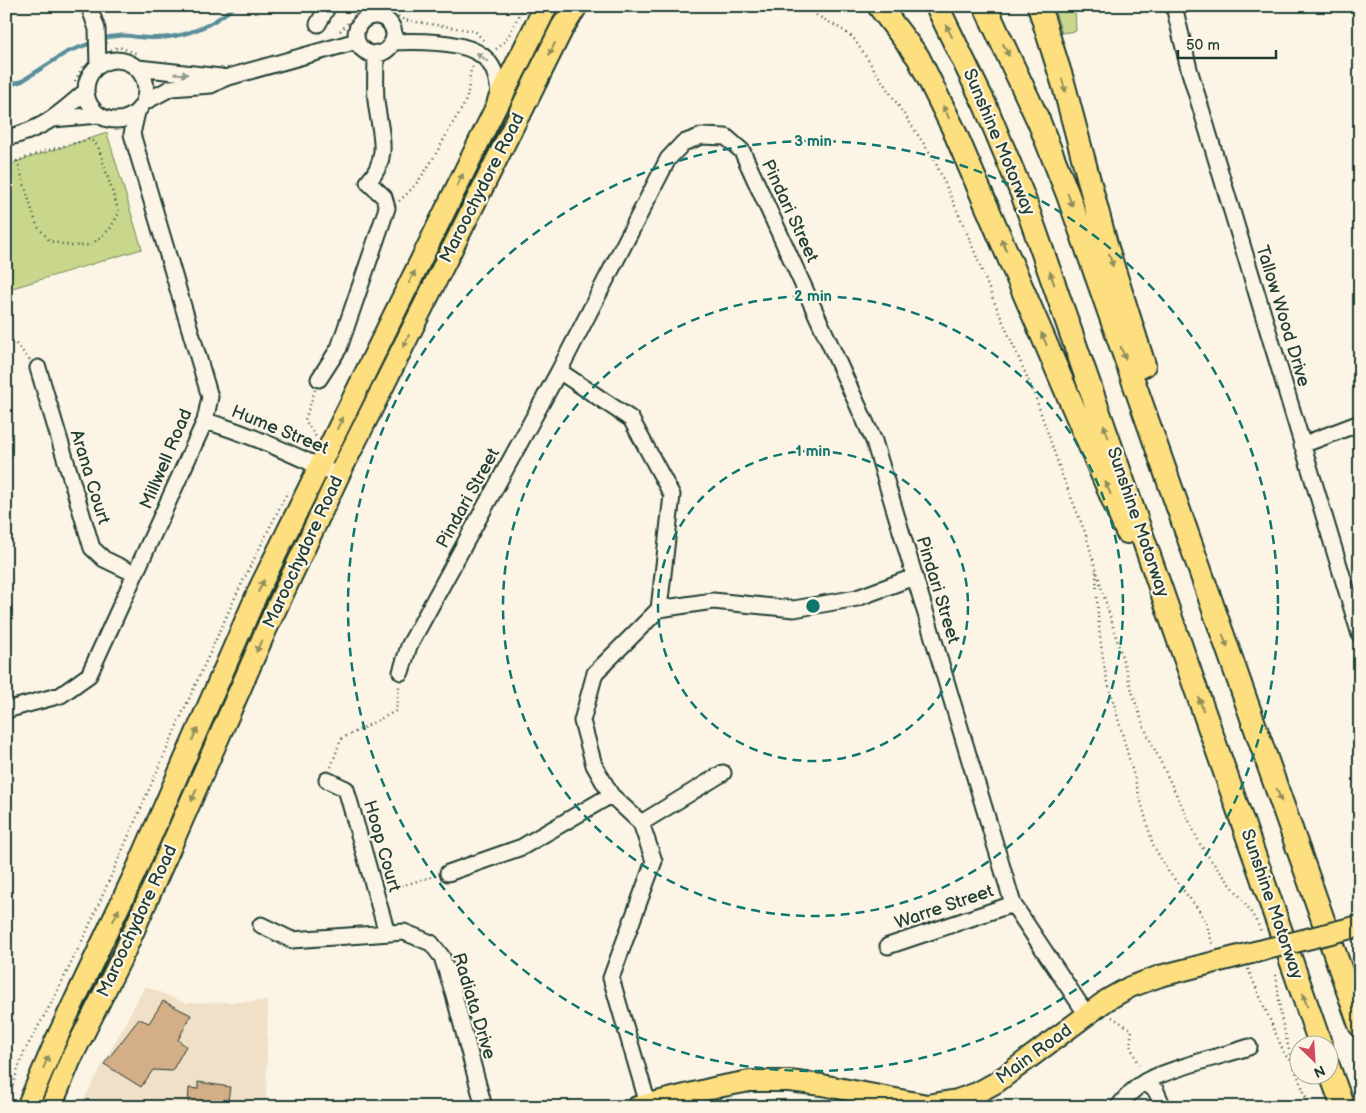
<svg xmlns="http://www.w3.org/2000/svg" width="1366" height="1113" font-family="'Balsamiq Sans',sans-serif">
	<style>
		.built { fill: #f0e0c8 }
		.green { fill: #c8d78b; stroke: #748a60 }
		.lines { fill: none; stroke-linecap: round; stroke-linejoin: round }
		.stream { stroke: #598d9b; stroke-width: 4 }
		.building { fill: #d4ae86; stroke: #1f3d34 }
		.minor-casing { stroke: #1f3d34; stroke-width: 19 }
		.major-casing { stroke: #1f3d34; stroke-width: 24 }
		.highway-casing { stroke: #1f3d34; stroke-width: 26 }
		.path { stroke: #1f3d34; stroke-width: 2.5; stroke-dasharray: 1 4; stroke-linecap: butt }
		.minor { stroke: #fcf5e5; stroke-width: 15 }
		.major { stroke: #fedf80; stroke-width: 20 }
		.highway { stroke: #fedf80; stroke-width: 22 }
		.major-bridge-casing { stroke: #1f3d34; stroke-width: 24; stroke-linecap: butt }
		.major-bridge { stroke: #fedf80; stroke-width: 20 }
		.oneway { fill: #8e8e5a }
		.oneway2 { fill: #8e998c }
		.ring { fill: none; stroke: #0f766e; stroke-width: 2.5; stroke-dasharray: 9 6 }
		.labels { text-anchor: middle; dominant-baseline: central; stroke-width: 4.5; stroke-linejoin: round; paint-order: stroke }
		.street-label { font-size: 18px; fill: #1f3d34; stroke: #fcf5e5 }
		.centre { fill: #0f766e; stroke: #fcf5e5; stroke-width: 2.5 }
		.ring-label { font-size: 15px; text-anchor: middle; font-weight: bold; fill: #0f766e; stroke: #fcf5e5; stroke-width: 4.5; stroke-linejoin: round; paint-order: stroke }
	</style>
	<rect width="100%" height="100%" fill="#fcf5e5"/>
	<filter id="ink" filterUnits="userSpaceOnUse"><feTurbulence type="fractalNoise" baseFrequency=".02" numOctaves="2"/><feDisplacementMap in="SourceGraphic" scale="10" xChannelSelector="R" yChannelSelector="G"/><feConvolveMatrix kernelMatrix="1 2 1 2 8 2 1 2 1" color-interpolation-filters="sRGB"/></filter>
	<g filter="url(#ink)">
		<path class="built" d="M 145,986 L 186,1003 L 268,1001 L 266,1107 L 83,1107 L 83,1101 Z"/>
		<path class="green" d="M 1053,6 L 1075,6 L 1076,31 L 1062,33 Z
			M 107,133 L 142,249 L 6,290 L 6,165 Z"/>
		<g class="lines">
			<path class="stream" d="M 101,39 C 124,32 132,38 154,38 C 184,38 212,26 235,6
				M 6,86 L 22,81 L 67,52 L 94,42"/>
		</g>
		<path class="building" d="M 163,1001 L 191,1015 L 178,1040 L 186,1046 L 172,1071 L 153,1070 L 141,1087 L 104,1064 L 139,1019 L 149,1023 Z
			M 198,1082 L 230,1087 L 227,1107 L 188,1107 L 189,1088 L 198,1089 Z"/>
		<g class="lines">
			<g class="minor-casing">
				<path id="minor" d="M 89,6 L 97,29 L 98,66
					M 1174,6 L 1189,69 L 1360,635
					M356 35a19 19 0 1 1 38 0a19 19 0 1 1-38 0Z
					M 318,24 L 328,6
					M 392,42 C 416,41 468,40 486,59 C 496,69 499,86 499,100
					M86 90a30 30 0 1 1 60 0a30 30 0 1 1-60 0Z
					M 138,68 L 221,77
					M 143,103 L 171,88 L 211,85 L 225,78 L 357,41
					M 53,119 L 99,115
					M 6,138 C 44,129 58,115 86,91
					M 38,368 L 92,548 L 104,559 L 135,574
					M 559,371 L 631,419 L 672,495 L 659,609
					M 319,379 L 339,348 L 387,208 L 384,197 L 368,182 C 392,156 379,131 376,100 C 375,85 376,69 376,53
					M 205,421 C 248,433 289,453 329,471
					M 1302,445 L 1360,423
					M 401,672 L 409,646 L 559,371 L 668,159 L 683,143 L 702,136 L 726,137 L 742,151 L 874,441 L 1013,904 L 1087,1015
					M 6,710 L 61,695 L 89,675 L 205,421 L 210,397 L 132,134 L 137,112
					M 327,780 L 346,789 L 387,933
					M 641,823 L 723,773
					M 448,873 L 522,847 L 611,795
					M 261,925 L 292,940 L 404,932 L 431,943 L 442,957 L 454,995 L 484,1107
					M 888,946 L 1013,904
					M 1145,1082 L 1156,1091 L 1163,1107
					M 648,1104 L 611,978 L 654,861 L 641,823 L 611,795 L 594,765 L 582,721 L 595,673 L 659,609 L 713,601 L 794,609 L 857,598 L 914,577
					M 1118,1107 C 1125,1098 1136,1087 1146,1081 C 1177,1066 1216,1058 1249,1047"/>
			</g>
			<g class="major-casing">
				<path id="major" d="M 27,1107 L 55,1042 L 135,873 L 260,587 L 499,101
					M 51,1107 L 70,1061 L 124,953 L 267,628 L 339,475 L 521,111
					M 637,1107 L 718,1087 L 750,1081 L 789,1081 L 822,1085 L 927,1105 L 957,1100 L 977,1093 L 997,1082 L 1107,1000 L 1130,987 L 1160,976 L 1255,952"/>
			</g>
			<g class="highway-casing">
				<path id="highway" d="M 879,6 L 918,57 L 953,128 L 1127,532
					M 937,6 L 985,105 L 1023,196 L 1321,1046
					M 985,6 L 1039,122 L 1068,195 L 1360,1025
					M 1039,6 L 1064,86 L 1107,248 L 1144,365
					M 499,101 L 546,6
					M 521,111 L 562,28 L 576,6
					M 1328,1066 L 1343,1107"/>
			</g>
			<path class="path" d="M 381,6 L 386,8 L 404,20 L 475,31 L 483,40
				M 804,6 C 819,19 841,26 854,39 L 934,159 L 968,235 L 993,299 L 1034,393 L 1062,475 L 1085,532 L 1135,701 L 1144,727 L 1200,844 C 1219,875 1249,900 1262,934
				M 340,31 C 351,22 355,11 369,6
				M 496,49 C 509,42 516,19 523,6
				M 111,50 L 119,47 L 138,54
				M 75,81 L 84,64
				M 6,161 L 17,161 L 45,151 L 90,139 L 98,146 L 119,213 L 110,229 L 91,245 L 71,246 L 50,241 L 37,226 L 17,161
				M 399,201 C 422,182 435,155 449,130 C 454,120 462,110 466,100 C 470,88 468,76 473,65
				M 6,327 L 9,336 L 30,360
				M 315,390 L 305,420 L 316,437
				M 1096,572 C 1097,607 1099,640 1106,675 L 1153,845 L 1168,871 L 1199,910 L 1206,922 L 1213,946
				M 331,767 L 341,739 L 396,711 L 399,686
				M 387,890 L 435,876
				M 1248,969 L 1285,1055 L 1291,1061
				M 1276,975 L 1281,1017 L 1292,1062 L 1310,1107
				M 1112,1017 L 1132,1030 L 1130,1045 L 1140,1069
				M 6,1104 L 24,1052 L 53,1000 L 86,933 L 183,712 L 238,591 L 288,491"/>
			<use href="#minor" class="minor"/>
			<use href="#major" class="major"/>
			<use href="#highway" class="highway"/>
			<g class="major-bridge-casing">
				<path id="major-bridge" d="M 1255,952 L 1359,926"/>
			</g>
			<use href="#major-bridge" class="major-bridge"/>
		</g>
		<defs><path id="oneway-solid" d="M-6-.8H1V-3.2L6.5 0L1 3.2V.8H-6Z" transform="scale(1.25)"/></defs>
		<g class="oneway">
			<use href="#oneway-solid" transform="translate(949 31) rotate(-117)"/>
			<use href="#oneway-solid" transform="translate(552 49) rotate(116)"/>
			<use href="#oneway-solid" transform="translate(1006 50) rotate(64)"/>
			<use href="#oneway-solid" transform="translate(1064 86) rotate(74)"/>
			<use href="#oneway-solid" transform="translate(946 112) rotate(-116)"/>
			<use href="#oneway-solid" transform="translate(460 180) rotate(-64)"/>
			<use href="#oneway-solid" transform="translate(1070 200) rotate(70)"/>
			<use href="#oneway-solid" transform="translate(1004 245) rotate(-113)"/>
			<use href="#oneway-solid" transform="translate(1111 260) rotate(73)"/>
			<use href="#oneway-solid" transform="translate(412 277) rotate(-64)"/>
			<use href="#oneway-solid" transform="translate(1052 278) rotate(-109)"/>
			<use href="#oneway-solid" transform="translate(1044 339) rotate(-113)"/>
			<use href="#oneway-solid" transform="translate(406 341) rotate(116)"/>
			<use href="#oneway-solid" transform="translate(1123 353) rotate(70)"/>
			<use href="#oneway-solid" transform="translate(340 423) rotate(-64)"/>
			<use href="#oneway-solid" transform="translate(1106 431) rotate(-109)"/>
			<use href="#oneway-solid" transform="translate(1108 488) rotate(-113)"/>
			<use href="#oneway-solid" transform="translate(261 586) rotate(-65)"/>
			<use href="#oneway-solid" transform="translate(1225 641) rotate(71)"/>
			<use href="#oneway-solid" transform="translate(259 646) rotate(114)"/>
			<use href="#oneway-solid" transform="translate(1201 704) rotate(-109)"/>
			<use href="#oneway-solid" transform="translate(195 734) rotate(-67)"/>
			<use href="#oneway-solid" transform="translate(194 795) rotate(113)"/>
			<use href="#oneway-solid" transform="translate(1279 795) rotate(71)"/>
			<use href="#oneway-solid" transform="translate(116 915) rotate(-65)"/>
			<use href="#oneway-solid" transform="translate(1305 1000) rotate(-109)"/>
			<use href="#oneway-solid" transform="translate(46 1062) rotate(-67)"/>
		</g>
		<g class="oneway2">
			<use href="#oneway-solid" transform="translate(482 57) rotate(-141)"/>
			<use href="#oneway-solid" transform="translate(181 74) rotate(3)"/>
		</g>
	</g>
	<g class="ring">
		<circle cx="813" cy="606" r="155"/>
		<circle cx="813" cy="606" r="310"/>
		<circle cx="813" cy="606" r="465"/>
	</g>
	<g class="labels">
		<g class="street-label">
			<text transform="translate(999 142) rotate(67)">Sunshine Motorway</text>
			<text transform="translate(482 188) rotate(-63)">Maroochydore Road</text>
			<text transform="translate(790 211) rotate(65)">Pindari Street</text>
			<text transform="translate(1283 316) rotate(73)">Tallow Wood Drive</text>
			<text transform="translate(280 430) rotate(22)">Hume Street</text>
			<text transform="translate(166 459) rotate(-67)">Millwell Road</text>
			<text transform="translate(90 477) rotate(73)">Arana Court</text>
			<text transform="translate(468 498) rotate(-61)">Pindari Street</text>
			<text transform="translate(1138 522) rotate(71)">Sunshine Motorway</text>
			<text transform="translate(303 552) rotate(-65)">Maroochydore Road</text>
			<text transform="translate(938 590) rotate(73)">Pindari Street</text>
			<text transform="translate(382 846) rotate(74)">Hoop Court</text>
			<text transform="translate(1272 904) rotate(71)">Sunshine Motorway</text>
			<text transform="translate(944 907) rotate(-19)">Warre Street</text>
			<text transform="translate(137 921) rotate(-65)">Maroochydore Road</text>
			<text transform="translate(474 1006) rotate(73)">Radiata Drive</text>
			<text transform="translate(1034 1054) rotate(-36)">Main Road</text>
		</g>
	</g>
	<circle cx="813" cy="606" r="8" class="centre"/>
	<g class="ring-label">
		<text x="813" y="146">3 min</text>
		<text x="813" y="301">2 min</text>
		<text x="813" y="456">1 min</text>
	</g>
	<rect width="1366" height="1113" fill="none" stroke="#fcf5e5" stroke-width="25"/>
	<rect x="12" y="12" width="1341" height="1088" fill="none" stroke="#1f3d34" stroke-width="2" filter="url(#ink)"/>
	<g transform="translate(1314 1060) rotate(155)"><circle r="24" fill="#fcf5e5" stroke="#a4ab9e"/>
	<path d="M0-4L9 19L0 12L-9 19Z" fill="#d1495b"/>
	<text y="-8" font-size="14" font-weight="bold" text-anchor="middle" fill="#1f3d34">N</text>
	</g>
	<path d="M1178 50v8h98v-8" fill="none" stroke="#1f3d34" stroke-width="2.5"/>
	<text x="1186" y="50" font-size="15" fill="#1f3d34" stroke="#fcf5e5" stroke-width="4" paint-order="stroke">50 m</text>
</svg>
